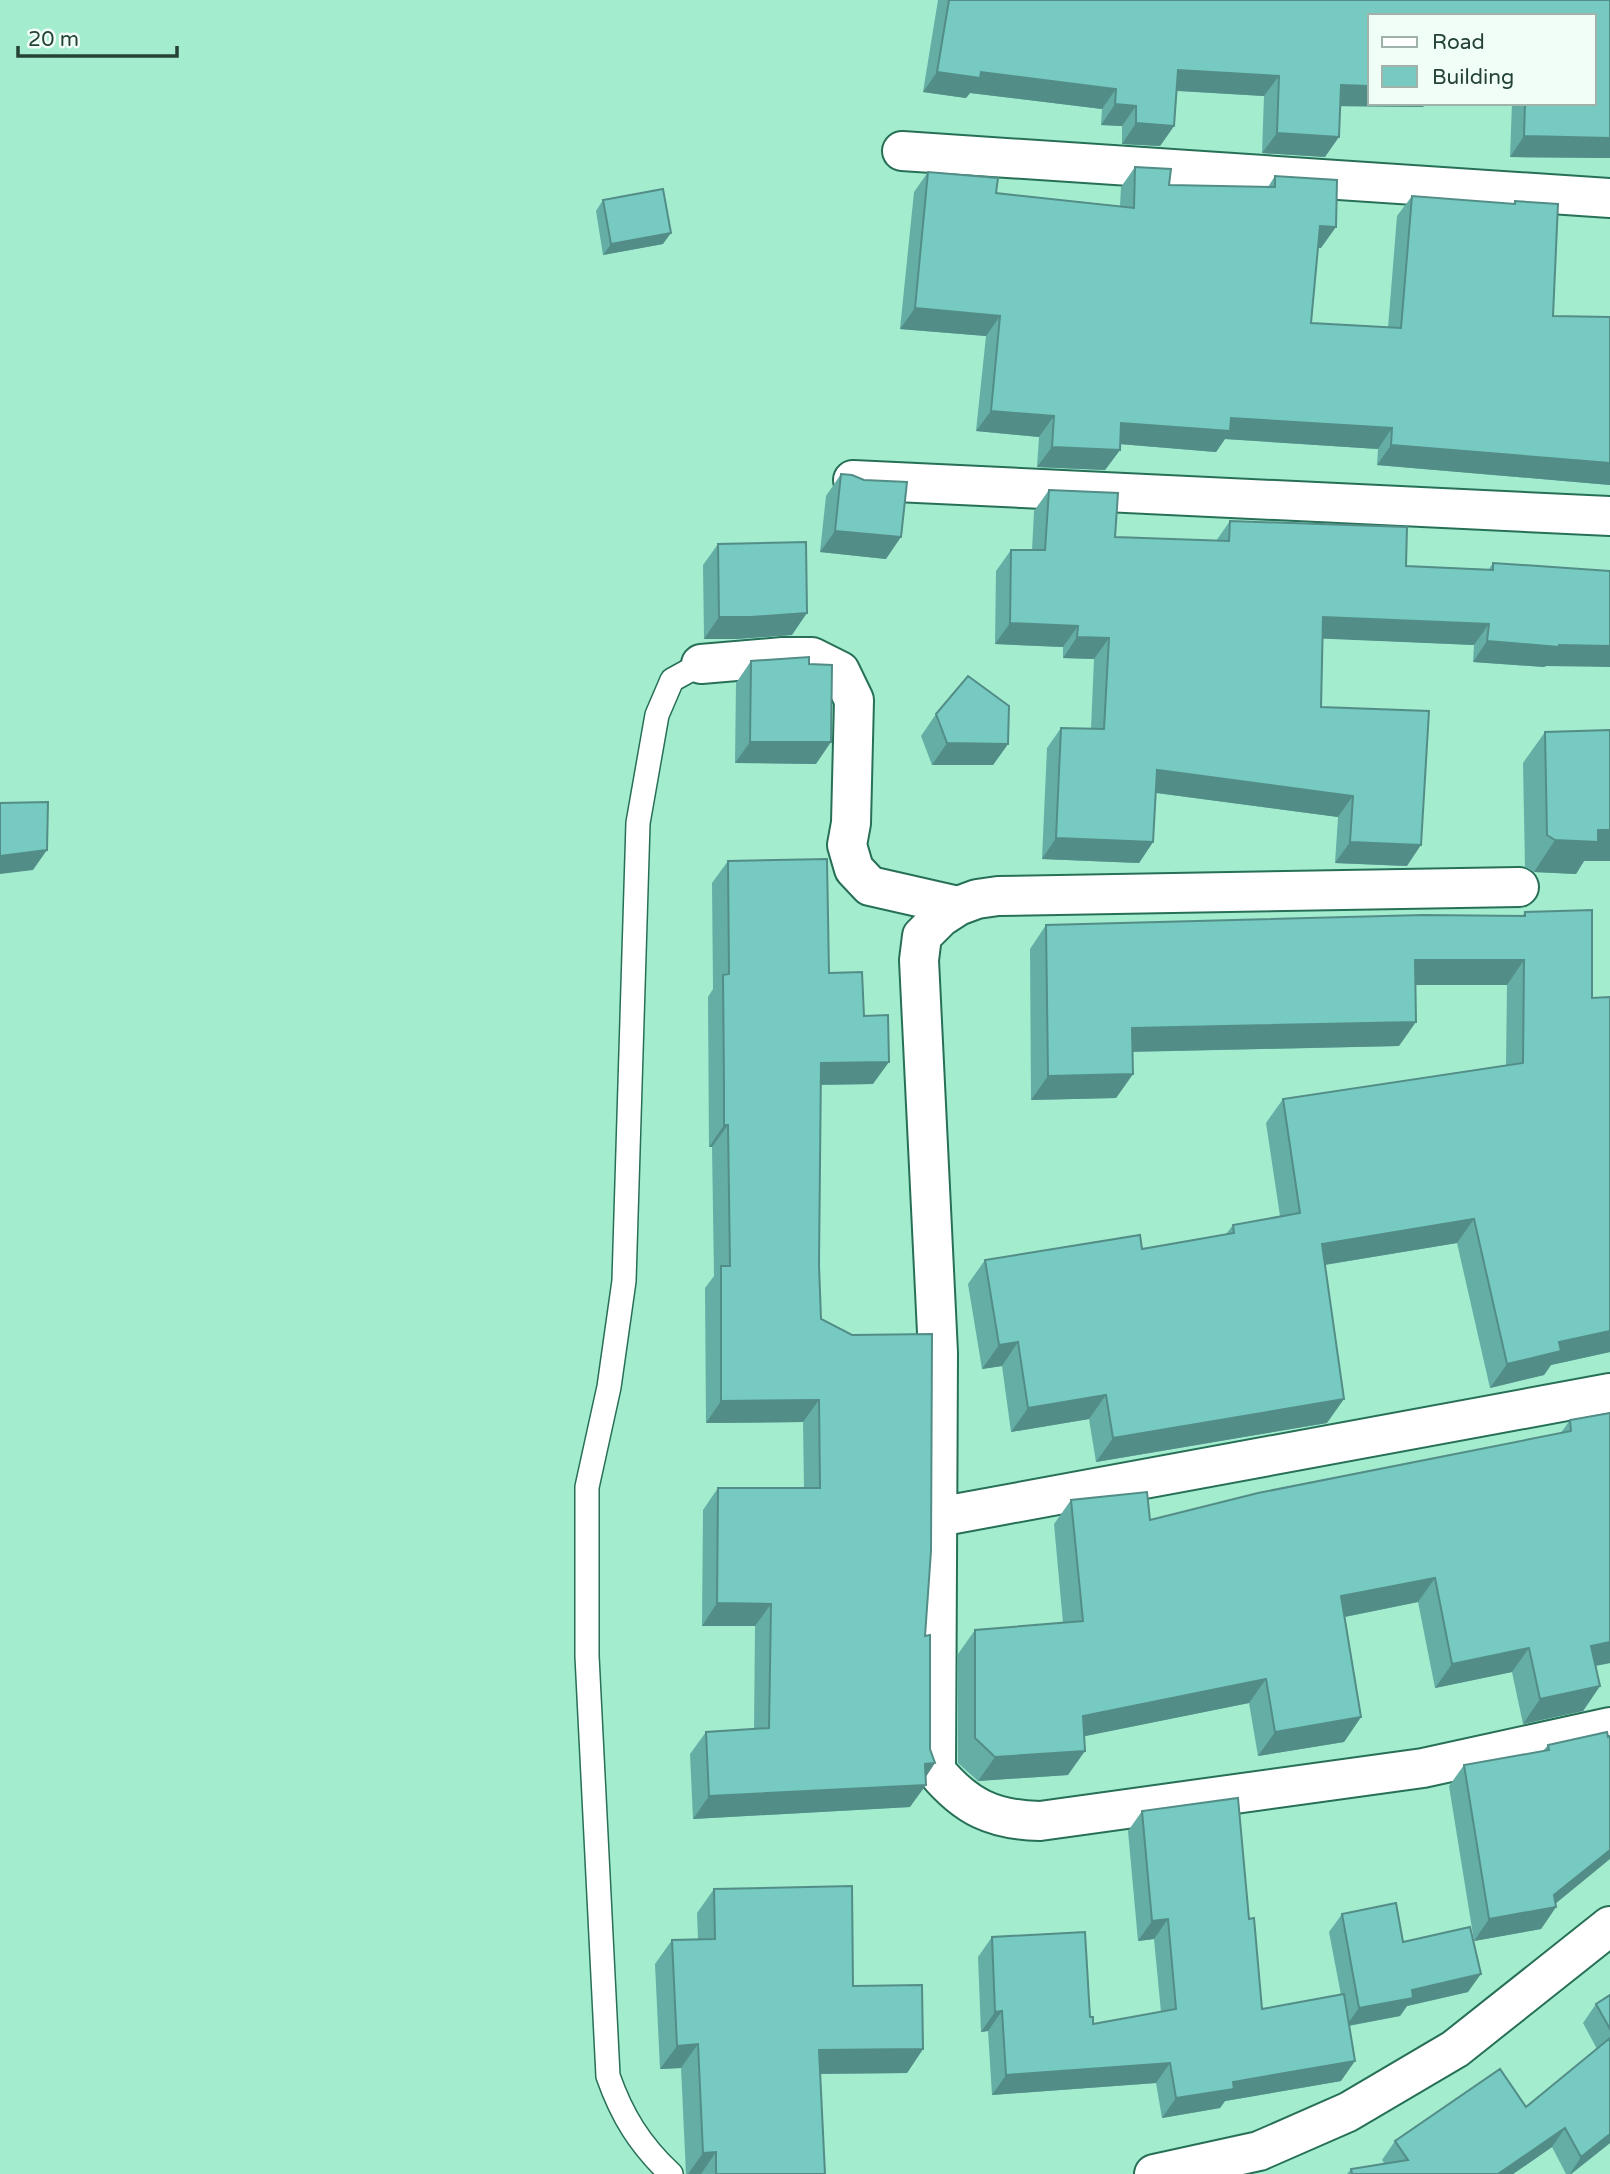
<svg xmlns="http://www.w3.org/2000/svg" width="1610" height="2174" font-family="'Varela Round',sans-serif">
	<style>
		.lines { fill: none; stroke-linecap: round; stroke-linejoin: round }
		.lane-casing { stroke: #277057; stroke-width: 26 }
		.street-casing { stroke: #277057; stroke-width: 42 }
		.lane { stroke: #fff; stroke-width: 23 }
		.street { stroke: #fff; stroke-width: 38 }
		.wall { fill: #65aea6 }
		.shaded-wall { fill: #538d87 }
		.building { fill: #76cac1; stroke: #538d87; stroke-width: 2 }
	</style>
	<rect width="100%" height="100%" fill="#a3ecce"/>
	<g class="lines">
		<g class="lane-casing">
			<path id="lane" d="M 671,2174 C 640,2145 622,2116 608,2076 L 587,1656 L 587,1487 L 609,1387 L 624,1281 L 638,823 L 657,715 L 672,680 L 701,664"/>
		</g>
		<g class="street-casing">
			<path id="street" d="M 902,151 L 1610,198
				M 853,480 L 1610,516
				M 701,664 L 783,657 L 812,657 L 840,671 L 854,700 L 851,823 L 847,845 L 854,869 L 870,886 L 958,906
				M 1519,887 L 998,896 L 977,899 L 958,906 L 941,917 L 922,936 L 919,960 L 938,1353 L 936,1771 C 966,1807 993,1820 1040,1821 L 1423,1768 L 1610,1727
				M 938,1517 L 1610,1393
				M 1154,2174 L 1259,2151 L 1348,2112 L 1455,2049 L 1610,1926"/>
		</g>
		<use href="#lane" class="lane"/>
		<use href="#street" class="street"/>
	</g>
	<path class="wall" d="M 938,0 L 1610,0 L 1610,158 L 1510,157 L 1512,103 L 1594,103 L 1594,16 L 1370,103 L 1426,103 L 1423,107 L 1340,106 L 1325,157 L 1262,153 L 1264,96 L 1177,91 L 1174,126 L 1160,146 L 1122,144 L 1122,126 L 1101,125 L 1102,109 L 970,93 L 966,98 L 923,92 Z
		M 1135,167 L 1169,185 L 1268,187 L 1275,176 L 1321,248 L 1318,248 L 1311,323 L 1388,328 L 1397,216 L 1412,196 L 1513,204 L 1515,201 L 1553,316 L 1610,317 L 1610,485 L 1377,465 L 1378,449 L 1225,439 L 1216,452 L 1120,444 L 1120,450 L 1105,470 L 1037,467 L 1039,437 L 976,431 L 986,336 L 900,329 L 914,192 L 928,172 L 996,193 L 1120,206 L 1121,187 Z
		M 603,200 L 663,244 L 603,255 L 596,211 Z
		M 841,474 L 886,559 L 820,552 L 826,496 Z
		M 1049,490 L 1115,537 L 1216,541 L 1230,521 L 1406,566 L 1489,569 L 1493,563 L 1546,666 L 1544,667 L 1473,662 L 1474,645 L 1322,638 L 1321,707 L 1407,866 L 1335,863 L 1338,817 L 1156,793 L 1153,842 L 1139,863 L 1042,859 L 1047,748 L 1061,728 L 1091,729 L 1094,659 L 1063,658 L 1063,647 L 995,644 L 996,571 L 1011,550 L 1032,550 L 1034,511 Z
		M 718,544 L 792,635 L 736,639 L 704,639 L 703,565 Z
		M 751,661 L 816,764 L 735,763 L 736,683 Z
		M 936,714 L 1008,744 L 993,765 L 932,765 L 921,736 Z
		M 1610,730 L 1610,861 L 1584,861 L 1576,874 L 1534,872 L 1525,867 L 1523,763 L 1545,732 Z
		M 728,861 L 829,973 L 864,1016 L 873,1084 L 820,1085 L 819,1265 L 821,1319 L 925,1636 L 925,1777 L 910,1807 L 693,1819 L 690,1754 L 706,1732 L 754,1729 L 755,1626 L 702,1626 L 703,1510 L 718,1488 L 804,1488 L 803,1422 L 706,1423 L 705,1288 L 714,1276 L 712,1147 L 709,1147 L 708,997 L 713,989 L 712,883 Z
		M 1525,912 L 1592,998 L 1610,997 L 1610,1352 L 1551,1365 L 1544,1375 L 1490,1388 L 1457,1243 L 1325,1265 L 1327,1423 L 1096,1462 L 1089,1419 L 1011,1432 L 1002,1366 L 982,1369 L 968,1284 L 985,1260 L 1142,1249 L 1226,1234 L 1233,1225 L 1280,1216 L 1266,1123 L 1283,1099 L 1506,1065 L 1507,985 L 1415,985 L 1399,1046 L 1133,1052 L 1133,1074 L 1116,1098 L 1031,1100 L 1030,949 L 1046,925 L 1522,916 Z
		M 1610,1413 L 1610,1663 L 1595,1666 L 1600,1686 L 1583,1711 L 1523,1724 L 1512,1672 L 1435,1688 L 1418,1602 L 1345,1617 L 1361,1717 L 1344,1742 L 1258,1756 L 1249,1703 L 1084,1736 L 1068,1775 L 978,1781 L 958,1763 L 958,1654 L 975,1630 L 1063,1623 L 1054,1524 L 1071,1500 L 1150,1520 L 1560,1434 L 1570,1420 Z
		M 1607,1732 L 1556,1903 L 1556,1907 L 1541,1929 L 1474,1941 L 1449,1786 L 1464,1765 L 1543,1751 L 1548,1745 Z
		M 1142,1811 L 1249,1919 L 1262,2009 L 1341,1995 L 1329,1932 L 1342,1914 L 1403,1942 L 1468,1992 L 1407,2006 L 1400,2016 L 1349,2026 L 1341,2081 L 1225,2101 L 1220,2108 L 1162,2118 L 1156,2083 L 992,2095 L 988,2031 L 981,2032 L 978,1957 L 992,1937 L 1090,2017 L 1093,2024 L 1161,2012 L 1154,1939 L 1138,1941 L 1128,1831 Z
		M 714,1889 L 853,1986 L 923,2049 L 907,2073 L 820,2074 L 825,2174 L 686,2174 L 681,2068 L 660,2069 L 655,1964 L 672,1940 L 698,1939 L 697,1913 Z
		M 1610,1995 L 1610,2143 L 1571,2174 L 1566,2174 L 1552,2147 L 1513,2174 L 1347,2174 L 1351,2169 L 1384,2163 L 1382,2160 L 1395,2141 L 1526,2107 L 1597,2049 L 1583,2023 L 1596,2004 Z"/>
	<path class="shaded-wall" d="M 1178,70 L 1279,76 L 1264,96 L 1164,90 Z
		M 937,72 L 981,72 L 1116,89 L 1102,109 L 970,93 L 966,98 L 923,92 Z
		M 1341,85 L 1370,86 L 1370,103 L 1426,103 L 1423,107 L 1327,106 Z
		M 1115,104 L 1136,106 L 1122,126 L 1101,125 Z
		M 1136,123 L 1174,126 L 1160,146 L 1122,144 Z
		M 1277,133 L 1339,137 L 1325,157 L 1262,153 Z
		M 1524,136 L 1610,138 L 1610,158 L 1510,157 Z
		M 1320,226 L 1336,227 L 1321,248 L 1306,247 Z
		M 671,233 L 663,244 L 603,255 L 611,244 Z
		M 915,308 L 1000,316 L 986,336 L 900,329 Z
		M 991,411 L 1054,416 L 1039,437 L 976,431 Z
		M 1231,418 L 1392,428 L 1378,449 L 1225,439 L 1216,452 L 1107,443 L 1121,423 Z
		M 1391,445 L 1610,463 L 1610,485 L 1377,465 Z
		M 1052,447 L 1120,450 L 1105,470 L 1037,467 Z
		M 835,531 L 901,537 L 886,559 L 820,552 Z
		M 807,613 L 792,635 L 736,639 L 704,639 L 719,617 Z
		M 1323,617 L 1489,624 L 1474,645 L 1308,638 Z
		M 1010,623 L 1078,626 L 1063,647 L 995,644 Z
		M 1077,637 L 1109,638 L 1094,659 L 1063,658 Z
		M 1487,641 L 1610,646 L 1610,667 L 1546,666 L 1544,667 L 1473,662 Z
		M 750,742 L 831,742 L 816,764 L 735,763 Z
		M 947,743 L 1008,744 L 993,765 L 932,765 Z
		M 1157,770 L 1353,796 L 1338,817 L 1142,791 Z
		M 1598,830 L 1610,830 L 1610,861 L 1584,861 L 1576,874 L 1534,872 L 1555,840 Z
		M 1056,838 L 1153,842 L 1139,863 L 1042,859 Z
		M 1350,842 L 1421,845 L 1407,866 L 1335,863 Z
		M 47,850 L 33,870 L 0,874 L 0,856 Z
		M 1415,960 L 1524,960 L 1507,985 L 1398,985 Z
		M 1416,1022 L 1399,1046 L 1115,1052 L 1132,1028 Z
		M 889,1062 L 873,1084 L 805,1085 L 821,1063 Z
		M 1133,1074 L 1116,1098 L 1031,1100 L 1048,1076 Z
		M 724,1125 L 728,1125 L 712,1147 L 709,1147 Z
		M 1474,1219 L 1457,1243 L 1305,1268 L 1322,1244 Z
		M 1610,1331 L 1610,1352 L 1551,1365 L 1544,1375 L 1490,1388 L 1507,1364 L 1559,1342 Z
		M 1018,1342 L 1002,1366 L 982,1369 L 999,1345 Z
		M 1106,1395 L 1089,1419 L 1011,1432 L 1028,1408 Z
		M 1344,1399 L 1327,1423 L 1096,1462 L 1113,1438 Z
		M 819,1400 L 803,1422 L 706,1423 L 721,1401 Z
		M 1435,1578 L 1418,1602 L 1324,1621 L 1341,1596 Z
		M 717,1603 L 771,1604 L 755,1626 L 702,1626 Z
		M 1610,1642 L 1610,1663 L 1574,1670 L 1591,1646 Z
		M 1529,1648 L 1512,1672 L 1435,1688 L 1452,1664 Z
		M 1266,1679 L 1249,1703 L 1066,1740 L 1083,1716 Z
		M 1600,1686 L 1583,1711 L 1523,1724 L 1540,1699 Z
		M 1361,1717 L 1344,1742 L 1258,1756 L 1275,1732 Z
		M 1085,1751 L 1068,1775 L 978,1781 L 995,1757 Z
		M 935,1763 L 920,1786 L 926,1785 L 910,1807 L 693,1819 L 709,1796 Z
		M 1610,1850 L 1610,1859 L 1549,1909 L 1556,1907 L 1541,1929 L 1474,1941 L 1489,1919 L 1554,1895 Z
		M 1168,1919 L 1154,1939 L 1138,1941 L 1152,1921 Z
		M 1481,1974 L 1468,1992 L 1407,2006 L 1400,2016 L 1346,2026 L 1359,2008 L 1412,1990 Z
		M 1002,2011 L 988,2031 L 981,2032 L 995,2012 Z
		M 698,2044 L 681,2068 L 660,2069 L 677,2046 Z
		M 923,2049 L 907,2073 L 802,2074 L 819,2050 Z
		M 1355,2061 L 1341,2081 L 1225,2101 L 1220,2108 L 1162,2118 L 1176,2098 L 1233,2082 Z
		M 1170,2063 L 1156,2083 L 992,2095 L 1006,2075 Z
		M 1565,2128 L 1552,2147 L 1513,2174 L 1498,2174 Z
		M 1610,2134 L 1610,2143 L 1571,2174 L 1570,2174 L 1581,2157 Z
		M 716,2152 L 701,2174 L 688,2174 L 703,2153 Z"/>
	<path class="building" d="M 949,0 L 1610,0 L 1610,138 L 1524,136 L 1525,103 L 1594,103 L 1594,16 L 1370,16 L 1370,86 L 1341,85 L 1339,137 L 1277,133 L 1279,76 L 1178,70 L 1174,126 L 1136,123 L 1136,106 L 1115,104 L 1116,89 L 981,72 L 980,78 L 937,72 Z
		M 1135,167 L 1171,169 L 1169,185 L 1275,187 L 1275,176 L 1337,180 L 1336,227 L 1320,226 L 1311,323 L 1401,328 L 1412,196 L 1515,204 L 1515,201 L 1558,204 L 1553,316 L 1610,317 L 1610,463 L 1391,445 L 1392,428 L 1231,418 L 1230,431 L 1121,423 L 1120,450 L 1052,447 L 1054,416 L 991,411 L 1000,316 L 915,308 L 928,172 L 998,178 L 996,193 L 1134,208 Z
		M 663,189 L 671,233 L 611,244 L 603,200 Z
		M 841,474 L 852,475 L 864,480 L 907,482 L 901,537 L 835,531 Z
		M 1049,490 L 1118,493 L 1115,537 L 1229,541 L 1230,521 L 1407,527 L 1406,566 L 1493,570 L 1493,563 L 1610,571 L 1610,646 L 1559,645 L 1559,647 L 1487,641 L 1489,624 L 1323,617 L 1321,707 L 1429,711 L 1421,845 L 1350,842 L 1353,796 L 1157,770 L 1153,842 L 1056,838 L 1061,728 L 1104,729 L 1109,638 L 1077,637 L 1078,626 L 1010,623 L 1011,550 L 1045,550 Z
		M 806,542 L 807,613 L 751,617 L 719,617 L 718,544 Z
		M 809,657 L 809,664 L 832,665 L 831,742 L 750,742 L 751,661 Z
		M 968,676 L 1009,706 L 1008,744 L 947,743 L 936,714 Z
		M 1610,730 L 1610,830 L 1598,830 L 1598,842 L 1555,840 L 1547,835 L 1545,732 Z
		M 48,802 L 47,850 L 0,856 L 0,803 Z
		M 827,859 L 829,973 L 862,972 L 864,1016 L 888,1015 L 889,1062 L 821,1063 L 819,1265 L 821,1319 L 852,1335 L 932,1334 L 931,1551 L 925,1636 L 930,1635 L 930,1749 L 935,1763 L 925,1764 L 926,1785 L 709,1796 L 706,1732 L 769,1728 L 771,1604 L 717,1603 L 718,1488 L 820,1488 L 819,1400 L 721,1401 L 721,1266 L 730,1266 L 728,1125 L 724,1125 L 724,1089 L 723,975 L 729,974 L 728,861 Z
		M 1592,910 L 1592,998 L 1610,997 L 1610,1331 L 1559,1342 L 1561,1351 L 1507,1364 L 1474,1219 L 1322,1244 L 1344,1399 L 1113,1438 L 1106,1395 L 1028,1408 L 1018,1342 L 999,1345 L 985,1260 L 1140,1235 L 1142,1249 L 1234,1233 L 1233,1225 L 1300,1213 L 1283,1099 L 1523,1063 L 1524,960 L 1415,960 L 1416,1022 L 1132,1028 L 1133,1074 L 1048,1076 L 1046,925 L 1423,915 L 1525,916 L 1525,912 Z
		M 1610,1413 L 1610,1642 L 1591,1646 L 1600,1686 L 1540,1699 L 1529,1648 L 1452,1664 L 1435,1578 L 1341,1596 L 1361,1717 L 1275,1732 L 1266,1679 L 1083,1716 L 1085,1751 L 995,1757 L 975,1738 L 975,1630 L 1083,1621 L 1071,1500 L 1147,1492 L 1150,1520 L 1258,1493 L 1571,1431 L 1570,1420 Z
		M 1607,1732 L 1608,1737 L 1610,1736 L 1610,1850 L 1554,1895 L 1556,1907 L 1489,1919 L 1464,1765 L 1549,1750 L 1548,1745 Z
		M 1238,1798 L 1249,1919 L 1254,1918 L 1262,2009 L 1344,1994 L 1355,2061 L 1233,2082 L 1234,2089 L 1176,2098 L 1170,2063 L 1006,2075 L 1002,2011 L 995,2012 L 992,1937 L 1085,1932 L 1090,2017 L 1093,2017 L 1093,2024 L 1176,2009 L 1168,1919 L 1152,1921 L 1142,1811 Z
		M 852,1886 L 853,1986 L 922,1985 L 923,2049 L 819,2050 L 825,2174 L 716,2174 L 716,2152 L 703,2153 L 698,2044 L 677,2046 L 672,1940 L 715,1939 L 714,1889 Z
		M 1396,1903 L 1403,1942 L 1470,1927 L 1481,1974 L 1412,1990 L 1413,1998 L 1359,2008 L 1342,1914 Z
		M 1610,1995 L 1610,2029 L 1596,2004 Z
		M 1610,2038 L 1610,2134 L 1581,2157 L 1565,2128 L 1498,2174 L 1352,2174 L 1351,2169 L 1408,2160 L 1395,2141 L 1500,2069 L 1526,2107 Z"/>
	<rect x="1368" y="14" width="228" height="91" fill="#f1fef8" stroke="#9fb3aa" stroke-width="2"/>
	<rect x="1382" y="37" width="35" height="10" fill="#ffffff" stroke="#9fb3aa" stroke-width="2"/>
	<text x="1432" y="49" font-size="21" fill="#244236">Road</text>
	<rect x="1382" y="66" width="35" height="21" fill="#76cac1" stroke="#9fb3aa" stroke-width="2"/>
	<text x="1432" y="84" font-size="21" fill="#244236">Building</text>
	<path d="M18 46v10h159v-10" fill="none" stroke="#244236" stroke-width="3.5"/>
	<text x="28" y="46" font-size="21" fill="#244236" stroke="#f1fef8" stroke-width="5" paint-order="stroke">20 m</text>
</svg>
